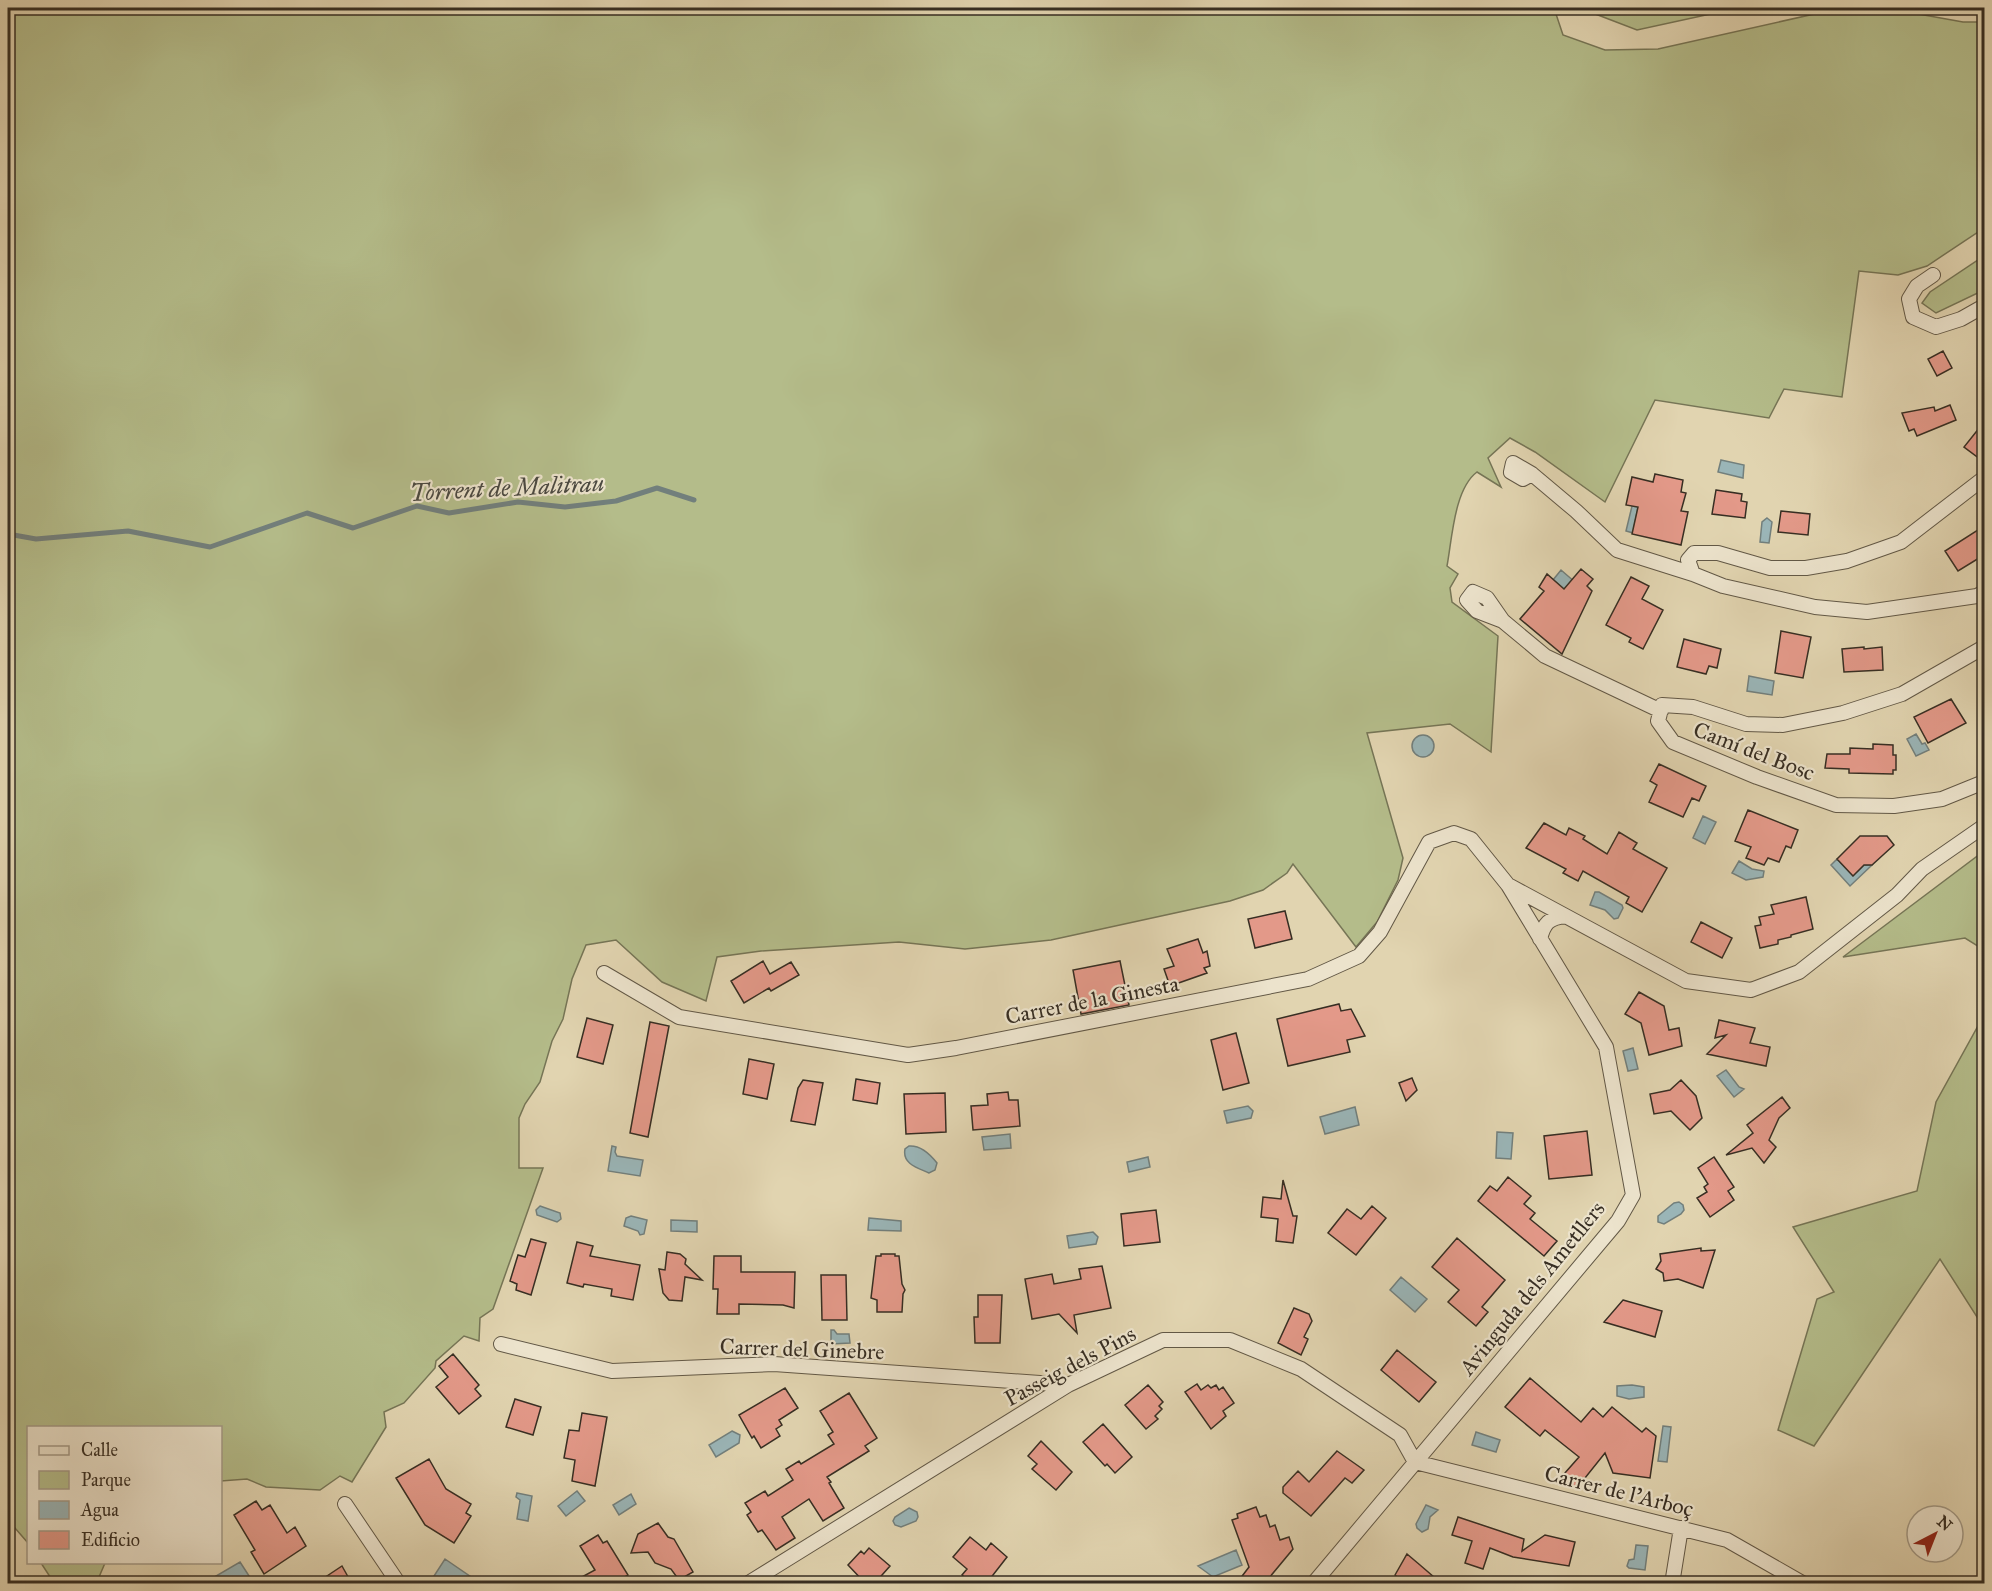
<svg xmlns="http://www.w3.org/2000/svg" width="1992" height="1591" font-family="'IM FELL Great Primer',serif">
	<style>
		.green { fill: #b4bc8a; stroke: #767556; stroke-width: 1.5 }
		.water { fill: #9ab5b7; stroke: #727f7c; stroke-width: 1.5 }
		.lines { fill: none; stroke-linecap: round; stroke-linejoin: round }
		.stream { stroke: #727f7c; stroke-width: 5 }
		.building { fill: #e39989; stroke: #372e23; stroke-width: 1.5 }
		.minor-casing { stroke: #625846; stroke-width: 16 }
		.minor { stroke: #ece3cc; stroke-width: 14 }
		.labels { text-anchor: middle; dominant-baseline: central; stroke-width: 4.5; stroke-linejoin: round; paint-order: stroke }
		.street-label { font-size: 22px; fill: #372e23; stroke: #ece3cc }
		.water-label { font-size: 24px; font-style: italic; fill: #4b4941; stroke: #ece3cc }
	</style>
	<rect width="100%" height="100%" fill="#e1d4b0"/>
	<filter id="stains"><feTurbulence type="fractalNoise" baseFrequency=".00333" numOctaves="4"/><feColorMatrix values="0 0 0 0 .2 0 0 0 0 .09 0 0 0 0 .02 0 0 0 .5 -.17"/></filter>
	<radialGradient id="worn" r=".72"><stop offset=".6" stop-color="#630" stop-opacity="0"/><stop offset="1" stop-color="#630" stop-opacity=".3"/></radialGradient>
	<path class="green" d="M 8,8 L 1554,8 L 1563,35 L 1605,50 L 1658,49 L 1841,8 L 1885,8 L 1963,22 L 1984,22 L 1984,228 L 1927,266 L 1898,275 L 1859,271 L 1842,397 L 1784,389 L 1769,418 L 1655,400 L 1605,502 L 1535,452 L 1510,438 L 1488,458 L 1501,487 L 1477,472 C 1454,489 1452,540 1447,566 L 1458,574 L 1450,588 L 1452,602 L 1498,636 L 1491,752 L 1450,724 L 1367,733 L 1403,858 L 1398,880 L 1377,922 L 1356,947 L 1293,864 L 1287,873 L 1263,890 L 1230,901 L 1051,940 L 965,949 L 899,942 L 761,951 L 717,957 L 706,1001 L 662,982 L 616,940 L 586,945 L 572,979 L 563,1019 L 552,1041 L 540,1082 L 525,1104 L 519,1118 L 519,1168 L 543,1168 L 493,1309 L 480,1318 L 479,1341 L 464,1336 L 436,1361 L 435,1368 L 404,1403 L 384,1412 L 386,1427 L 352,1482 L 340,1476 L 320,1490 L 266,1487 L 247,1479 L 221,1481 L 220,1428 L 28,1428 L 28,1543 L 8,1520 Z
		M 1583,8 L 1738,8 L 1637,30 L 1585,10 Z
		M 1984,256 L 1984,290 L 1936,313 L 1922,303 L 1930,292 Z
		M 1984,851 L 1984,950 L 1965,938 L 1843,957 Z
		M 1984,1015 L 1984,1328 L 1940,1259 L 1814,1446 L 1778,1430 L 1817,1299 L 1834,1292 L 1793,1227 L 1917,1191 L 1936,1102 Z
		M 41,1563 L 105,1563 L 96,1584 L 54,1583 Z"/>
	<path class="water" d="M 1721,460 L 1744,465 L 1743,478 L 1718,472 Z
		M 1632,506 L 1638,507 L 1633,533 L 1626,531 Z
		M 1767,518 L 1772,522 L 1769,543 L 1760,542 L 1762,522 Z
		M 1561,570 L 1583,589 L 1575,598 L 1553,580 Z
		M 1749,676 L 1774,681 L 1772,695 L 1747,691 Z
		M 1916,734 L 1922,744 L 1925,743 L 1929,750 L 1916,756 L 1907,739 Z
		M1412 746a11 11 0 1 1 22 0a11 11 0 1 1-22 0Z
		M 1703,816 L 1716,822 L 1705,844 L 1693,838 Z
		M 1837,859 L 1853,876 L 1864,865 L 1872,865 L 1850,886 L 1831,865 Z
		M 1739,861 L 1752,869 L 1764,871 L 1763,877 L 1746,880 L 1732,873 Z
		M 1595,892 L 1599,892 L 1622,905 L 1623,908 L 1618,918 L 1614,919 L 1605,910 L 1590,905 Z
		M 1633,1048 L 1638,1069 L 1628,1071 L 1623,1051 Z
		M 1726,1070 L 1739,1087 L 1744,1089 L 1734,1097 L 1717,1076 Z
		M 1248,1106 L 1253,1111 L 1251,1118 L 1227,1123 L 1224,1111 Z
		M 1355,1107 L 1359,1125 L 1325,1134 L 1320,1117 Z
		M 1497,1132 L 1513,1133 L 1511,1159 L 1496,1158 Z
		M 1010,1134 L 1011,1148 L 984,1150 L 982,1137 Z
		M 612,1146 L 616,1147 L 615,1152 L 617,1156 L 643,1160 L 640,1176 L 608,1171 Z
		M 909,1146 C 921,1145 930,1154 937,1163 L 935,1170 L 929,1173 C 918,1168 902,1164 905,1149 Z
		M 1148,1157 L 1150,1167 L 1129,1172 L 1127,1162 Z
		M 1679,1202 L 1683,1205 L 1684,1210 L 1681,1214 L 1664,1224 L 1658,1222 L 1658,1216 L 1674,1203 Z
		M 540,1206 L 560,1213 L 561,1219 L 557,1222 L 537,1215 L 536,1210 Z
		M 631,1216 L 647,1220 L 644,1234 L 640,1235 L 638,1231 L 624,1226 L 626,1218 Z
		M 869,1218 L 901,1221 L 901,1231 L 868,1230 Z
		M 671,1220 L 697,1221 L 697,1232 L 671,1231 Z
		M 1093,1232 L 1098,1237 L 1096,1244 L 1069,1248 L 1067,1236 Z
		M 1401,1277 L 1427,1299 L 1415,1312 L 1390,1290 Z
		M 831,1330 L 834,1330 L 837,1334 L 849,1334 L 850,1343 L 831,1344 Z
		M 1632,1385 L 1644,1387 L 1644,1397 L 1629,1399 L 1617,1396 L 1617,1386 Z
		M 1663,1426 L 1671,1427 L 1667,1462 L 1658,1461 Z
		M 732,1431 L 740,1435 L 739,1443 L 716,1457 L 709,1445 Z
		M 1476,1432 L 1500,1440 L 1496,1452 L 1472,1445 Z
		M 577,1491 L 585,1501 L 566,1516 L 558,1506 Z
		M 517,1493 L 532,1496 L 528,1521 L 517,1519 L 520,1500 L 516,1497 Z
		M 631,1494 L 636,1504 L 619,1515 L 613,1505 Z
		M 1426,1505 L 1438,1510 L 1430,1517 L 1428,1529 L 1422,1532 L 1417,1528 L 1416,1524 Z
		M 909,1508 L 917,1512 L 918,1517 L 916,1521 L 901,1527 L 895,1525 L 893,1521 L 895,1517 Z
		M 1636,1545 L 1648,1546 L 1645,1570 L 1629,1568 L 1627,1566 L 1629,1560 L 1634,1559 Z
		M 1236,1550 L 1242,1565 L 1213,1577 L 1198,1566 Z
		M 445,1559 L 474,1579 L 471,1583 L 446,1583 L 434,1576 Z
		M 240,1562 L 253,1582 L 250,1584 L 204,1583 Z"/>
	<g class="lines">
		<path class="stream" d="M 8,534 L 36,539 L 128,531 L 210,547 L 307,513 L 353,528 L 417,506 L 449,513 L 518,502 L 565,507 L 616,501 L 657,488 L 694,500"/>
	</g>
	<path class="building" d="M 1943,351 L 1952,368 L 1937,376 L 1928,359 Z
		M 1950,405 L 1956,420 L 1917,436 L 1914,429 L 1909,431 L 1902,413 L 1934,407 L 1935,411 Z
		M 1984,422 L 1984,462 L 1964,447 Z
		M 1655,474 L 1683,480 L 1681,492 L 1686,493 L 1681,511 L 1688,512 L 1681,545 L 1632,534 L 1638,507 L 1626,505 L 1632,477 L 1653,482 Z
		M 1716,490 L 1742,494 L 1741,501 L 1747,502 L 1745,518 L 1712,514 Z
		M 1781,511 L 1810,514 L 1808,535 L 1778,532 Z
		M 1984,526 L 1984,555 L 1958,571 L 1945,551 Z
		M 1581,569 L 1593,579 L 1587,586 L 1592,591 L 1562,654 L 1520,619 L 1544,591 L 1539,587 L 1547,574 L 1564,589 Z
		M 1631,577 L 1649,586 L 1642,599 L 1663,610 L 1643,649 L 1629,642 L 1631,638 L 1606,625 Z
		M 1781,631 L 1811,637 L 1803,678 L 1775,673 Z
		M 1684,639 L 1721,649 L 1717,668 L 1709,666 L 1706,674 L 1677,667 Z
		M 1864,647 L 1864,649 L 1882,647 L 1883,670 L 1844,672 L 1842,649 Z
		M 1951,699 L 1966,723 L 1928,743 L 1914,717 Z
		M 1873,744 L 1893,745 L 1893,755 L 1896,755 L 1896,770 L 1893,770 L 1893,774 L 1849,773 L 1849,769 L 1825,768 L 1827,754 L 1850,754 L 1850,748 L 1873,749 Z
		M 1659,764 L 1706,786 L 1699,801 L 1692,798 L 1683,817 L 1649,802 L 1657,785 L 1650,781 Z
		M 1748,810 L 1798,830 L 1791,848 L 1786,846 L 1779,862 L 1768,858 L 1764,865 L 1746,858 L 1751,847 L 1735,841 Z
		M 1544,823 L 1566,835 L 1569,828 L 1585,836 L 1583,839 L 1607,854 L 1619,832 L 1637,843 L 1633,849 L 1667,868 L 1642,912 L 1626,903 L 1629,897 L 1583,871 L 1578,881 L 1563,873 L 1566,869 L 1526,848 Z
		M 1860,836 L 1887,836 L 1894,845 L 1872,865 L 1864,865 L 1853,876 L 1837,859 Z
		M 1806,897 L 1813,929 L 1791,935 L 1791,937 L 1778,940 L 1778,944 L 1760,948 L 1755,926 L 1761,925 L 1759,917 L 1774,914 L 1771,905 Z
		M 1285,911 L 1292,939 L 1255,948 L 1248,919 Z
		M 1701,922 L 1732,938 L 1722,958 L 1691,942 Z
		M 1198,939 L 1203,953 L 1207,951 L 1210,966 L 1204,968 L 1207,973 L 1170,986 L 1164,969 L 1174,966 L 1167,949 Z
		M 763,961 L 770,974 L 791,962 L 799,975 L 771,991 L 769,988 L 744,1003 L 731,981 Z
		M 1120,961 L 1129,1005 L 1081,1014 L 1073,970 Z
		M 1639,992 L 1664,1006 L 1669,1030 L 1679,1028 L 1682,1046 L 1649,1055 L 1641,1023 L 1625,1014 Z
		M 1339,1004 L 1341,1011 L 1351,1009 L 1365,1036 L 1347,1040 L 1350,1052 L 1288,1066 L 1277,1019 Z
		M 587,1018 L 613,1025 L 603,1064 L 577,1057 Z
		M 1719,1020 L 1755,1028 L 1750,1043 L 1770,1047 L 1766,1066 L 1707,1054 L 1726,1035 L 1715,1038 Z
		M 650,1022 L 669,1026 L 648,1137 L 630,1133 Z
		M 1236,1033 L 1249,1083 L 1223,1090 L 1211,1040 Z
		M 749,1059 L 774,1064 L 767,1099 L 743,1094 Z
		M 1412,1078 L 1417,1090 L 1406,1101 L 1399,1083 Z
		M 856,1079 L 880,1083 L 877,1104 L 853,1100 Z
		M 803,1080 L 823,1083 L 815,1125 L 791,1121 L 798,1088 Z
		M 1681,1080 L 1696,1096 L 1702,1118 L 1690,1130 L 1671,1111 L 1654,1114 L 1650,1094 L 1670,1090 Z
		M 1008,1092 L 1009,1100 L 1018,1100 L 1020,1126 L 973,1130 L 971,1106 L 988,1105 L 987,1094 Z
		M 945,1093 L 946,1132 L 906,1134 L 904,1094 Z
		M 1782,1097 L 1790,1108 L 1779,1118 L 1769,1140 L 1776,1147 L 1764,1163 L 1752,1148 L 1726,1155 L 1753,1133 L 1747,1125 Z
		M 1587,1131 L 1592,1175 L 1549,1179 L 1544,1136 Z
		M 1714,1157 L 1734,1187 L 1728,1191 L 1734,1200 L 1710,1217 L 1697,1198 L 1707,1192 L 1704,1187 L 1708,1184 L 1698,1168 Z
		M 1508,1177 L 1531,1196 L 1524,1204 L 1535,1213 L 1530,1219 L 1557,1241 L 1544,1256 L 1478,1201 L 1490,1186 L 1497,1191 Z
		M 1283,1180 L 1293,1216 L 1297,1216 L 1293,1243 L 1276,1241 L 1278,1219 L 1261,1217 L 1263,1197 L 1281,1199 Z
		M 1372,1206 L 1386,1218 L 1356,1255 L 1328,1233 L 1347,1209 L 1361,1219 Z
		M 1156,1210 L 1160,1242 L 1124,1246 L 1121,1214 Z
		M 1457,1238 L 1505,1280 L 1482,1307 L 1488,1312 L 1476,1326 L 1448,1302 L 1459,1290 L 1432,1267 Z
		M 531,1239 L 546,1243 L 531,1295 L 516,1290 L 517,1284 L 510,1281 L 518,1255 L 525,1257 Z
		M 577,1242 L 593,1246 L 590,1256 L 640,1265 L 633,1300 L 611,1296 L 612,1289 L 584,1284 L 583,1287 L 567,1283 Z
		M 1701,1248 L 1701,1251 L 1715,1250 L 1703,1288 L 1678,1279 L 1664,1281 L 1663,1273 L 1656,1269 L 1661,1261 L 1660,1254 Z
		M 667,1252 L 680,1254 L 686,1259 L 685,1264 L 702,1280 L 685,1277 L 682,1301 L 669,1300 L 663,1293 L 659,1269 L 665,1270 Z
		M 881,1254 L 895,1254 L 895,1256 L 899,1256 L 902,1284 L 905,1290 L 903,1294 L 902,1312 L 877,1312 L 877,1300 L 871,1298 L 876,1256 L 881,1256 Z
		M 714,1256 L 741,1256 L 741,1272 L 795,1272 L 794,1308 L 783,1305 L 739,1304 L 739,1314 L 717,1314 L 718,1289 L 713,1289 Z
		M 1102,1266 L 1111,1308 L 1074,1315 L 1077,1333 L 1059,1314 L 1032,1319 L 1025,1279 L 1052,1274 L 1054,1284 L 1081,1279 L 1079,1269 Z
		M 821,1275 L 846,1275 L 847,1320 L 822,1320 Z
		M 978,1295 L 1002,1295 L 1000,1343 L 975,1343 L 974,1317 L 978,1317 Z
		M 1623,1300 L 1662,1311 L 1655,1337 L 1604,1322 Z
		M 1294,1308 L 1309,1314 L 1312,1321 L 1304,1337 L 1308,1339 L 1301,1355 L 1278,1343 Z
		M 1397,1350 L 1436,1382 L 1419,1402 L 1381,1370 Z
		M 453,1354 L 479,1385 L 475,1389 L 481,1396 L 459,1414 L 436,1387 L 448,1377 L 439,1366 Z
		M 1530,1378 L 1581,1422 L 1593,1408 L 1603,1417 L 1612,1407 L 1642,1432 L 1646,1428 L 1656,1436 L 1650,1478 L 1613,1473 L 1605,1453 L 1577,1488 L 1556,1483 L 1579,1457 L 1545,1430 L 1540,1436 L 1505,1407 Z
		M 1197,1384 L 1201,1390 L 1208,1385 L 1211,1388 L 1216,1385 L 1219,1390 L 1223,1387 L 1234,1403 L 1223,1411 L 1226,1416 L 1211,1429 L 1185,1392 Z
		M 1148,1385 L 1163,1402 L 1159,1406 L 1162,1409 L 1155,1416 L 1158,1419 L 1146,1429 L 1125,1405 Z
		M 785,1388 L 798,1408 L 779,1420 L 782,1425 L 776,1429 L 780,1436 L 761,1448 L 754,1436 L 752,1438 L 739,1415 Z
		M 849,1393 L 877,1438 L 865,1446 L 869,1451 L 827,1477 L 831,1482 L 829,1483 L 844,1508 L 823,1521 L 809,1499 L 782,1517 L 795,1538 L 776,1550 L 762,1530 L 758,1532 L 747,1515 L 751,1512 L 745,1503 L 765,1491 L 768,1496 L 793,1480 L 786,1469 L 799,1461 L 801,1464 L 834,1444 L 828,1435 L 833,1432 L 820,1411 Z
		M 515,1399 L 541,1407 L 533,1435 L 506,1427 Z
		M 582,1413 L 607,1417 L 595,1486 L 572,1481 L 575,1460 L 564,1458 L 569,1430 L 579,1431 Z
		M 1103,1424 L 1132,1457 L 1115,1473 L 1107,1464 L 1105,1466 L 1083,1442 Z
		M 1041,1441 L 1072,1472 L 1056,1490 L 1032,1469 L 1037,1464 L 1028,1456 Z
		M 1337,1451 L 1364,1470 L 1352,1483 L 1345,1478 L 1311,1516 L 1283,1493 L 1283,1487 L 1298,1471 L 1309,1482 Z
		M 429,1459 L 446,1489 L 471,1504 L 466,1513 L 471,1516 L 454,1543 L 425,1525 L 396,1478 Z
		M 256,1501 L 262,1510 L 270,1505 L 287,1533 L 295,1527 L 306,1546 L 264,1574 L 251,1552 L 255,1550 L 234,1515 Z
		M 1256,1507 L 1260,1517 L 1266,1515 L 1270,1527 L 1275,1525 L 1280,1540 L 1289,1537 L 1293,1549 L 1264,1584 L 1236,1584 L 1249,1567 L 1232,1520 L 1238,1518 L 1237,1514 Z
		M 1458,1517 L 1524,1539 L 1522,1551 L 1545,1535 L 1575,1542 L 1569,1566 L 1513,1557 L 1490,1548 L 1483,1569 L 1465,1563 L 1472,1541 L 1452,1535 Z
		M 658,1523 L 668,1537 L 674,1539 L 693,1572 L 679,1580 L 671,1569 L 655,1563 L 648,1552 L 631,1553 L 638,1534 Z
		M 598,1535 L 603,1543 L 607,1541 L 628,1575 L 614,1584 L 569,1584 L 595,1570 L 580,1546 Z
		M 970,1537 L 986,1550 L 991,1543 L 1007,1557 L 986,1584 L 972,1584 L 962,1575 L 967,1569 L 953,1557 Z
		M 869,1548 L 890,1566 L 874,1584 L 866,1584 L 848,1565 L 861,1551 L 864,1554 Z
		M 1407,1554 L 1420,1565 L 1442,1584 L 1392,1584 L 1397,1577 L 1395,1575 Z
		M 342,1566 L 352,1584 L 315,1584 Z"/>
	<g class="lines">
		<g class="minor-casing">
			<path id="minor" d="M 1933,275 L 1917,286 L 1909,299 L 1913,317 L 1936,327 L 1961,319 L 1984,306
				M 1532,474 L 1523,479 L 1511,472 L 1513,463 L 1532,474 L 1576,511 L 1617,550 L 1693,574
				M 1984,478 L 1901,542 L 1847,561 L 1806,568 L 1770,568 L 1718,553 L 1694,553 L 1688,560 L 1693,574 L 1723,586 L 1815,607 L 1867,612 L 1977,596 L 1984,592
				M 1503,621 L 1477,611 L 1467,600 L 1473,592 L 1487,598 L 1503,621 L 1545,656 L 1661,711
				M 1984,647 L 1902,694 L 1843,713 L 1783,725 L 1746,724 L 1693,707 L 1662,705 L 1658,721 L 1673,742 L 1757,777 L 1836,805 L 1894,806 L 1942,799 L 1984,782
				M 1510,886 L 1686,981 L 1751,990 L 1799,972 L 1897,895 L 1922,869 L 1984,826
				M 1540,939 C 1544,923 1549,918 1565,916
				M 604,973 L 679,1017 L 908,1055 L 956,1048 L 1308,979 L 1359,956 L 1380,932 L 1429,842 L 1454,833 L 1471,839 L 1508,885 L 1606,1047 L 1633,1195 L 1618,1221 L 1313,1584
				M 501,1344 L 612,1371 L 774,1364 L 1068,1385
				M 345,1504 L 399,1584
				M 747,1584 L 1068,1385 L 1163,1340 L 1230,1340 L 1301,1369 L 1400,1435 L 1415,1462 L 1727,1540 L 1804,1584
				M 1672,1584 L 1681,1528"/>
		</g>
		<use href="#minor" class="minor"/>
	</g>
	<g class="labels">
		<g class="street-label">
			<text transform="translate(1754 751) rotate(21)">Camí del Bosc</text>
			<text transform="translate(1092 1000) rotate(-11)">Carrer de la Ginesta</text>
			<text transform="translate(1532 1288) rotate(-51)">Avinguda dels Ametllers</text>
			<text transform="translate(802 1349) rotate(2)">Carrer del Ginebre</text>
			<text transform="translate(1070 1366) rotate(-28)">Passeig dels Pins</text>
			<text transform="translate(1619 1491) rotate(14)">Carrer de l'Arboç</text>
		</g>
		<g class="water-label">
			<text transform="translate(507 488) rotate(-3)">Torrent de Malitrau</text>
		</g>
	</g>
	<rect width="1992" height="1591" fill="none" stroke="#e1d4b0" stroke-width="30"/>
	<rect x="9" y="9" width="1974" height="1573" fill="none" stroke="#372e23" stroke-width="3"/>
	<rect x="15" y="15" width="1962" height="1561" fill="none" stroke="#372e23" stroke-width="1.5"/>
	<rect x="27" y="1426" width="195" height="138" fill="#ece3cc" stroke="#a49b88" stroke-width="1.5"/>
	<rect x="39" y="1446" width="30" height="9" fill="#ece3cc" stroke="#a49b88" stroke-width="1.5"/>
	<text x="81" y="1456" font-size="18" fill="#372e23">Calle</text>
	<rect x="39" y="1471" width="30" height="18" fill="#b4bc8a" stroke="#a49b88" stroke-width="1.5"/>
	<text x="81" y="1486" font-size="18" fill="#372e23">Parque</text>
	<rect x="39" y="1501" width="30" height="18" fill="#9ab5b7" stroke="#a49b88" stroke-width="1.5"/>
	<text x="81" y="1516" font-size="18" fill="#372e23">Agua</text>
	<rect x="39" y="1531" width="30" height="18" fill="#e39989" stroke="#a49b88" stroke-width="1.5"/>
	<text x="81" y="1546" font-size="18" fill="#372e23">Edificio</text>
	<g transform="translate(1935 1534) rotate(42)"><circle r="28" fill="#ece3cc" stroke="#a49b88" stroke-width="1.5"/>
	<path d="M0-4.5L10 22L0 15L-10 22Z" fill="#8f2418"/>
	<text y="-9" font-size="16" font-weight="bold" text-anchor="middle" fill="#372e23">N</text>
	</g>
	<rect width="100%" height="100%" filter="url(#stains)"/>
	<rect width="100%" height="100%" fill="url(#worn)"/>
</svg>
